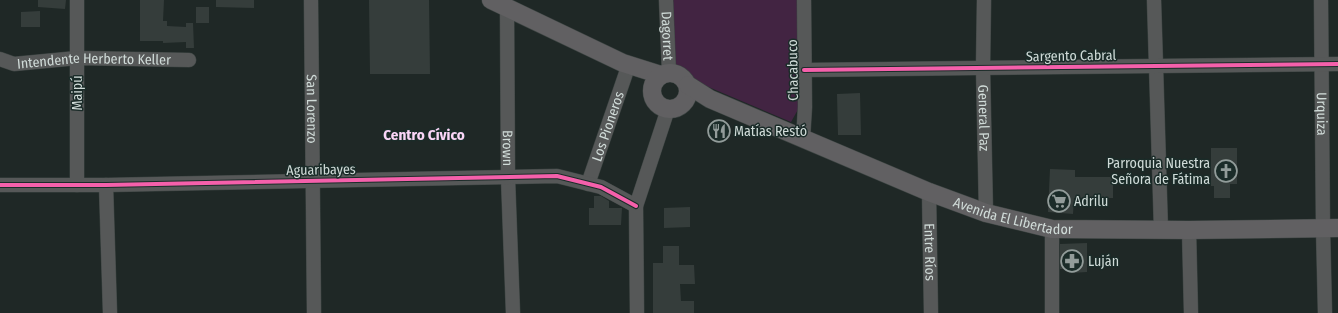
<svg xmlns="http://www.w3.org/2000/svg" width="1338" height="313" font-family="'Fira Sans Condensed',sans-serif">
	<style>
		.green { fill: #422442 }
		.building { fill: #353d3b }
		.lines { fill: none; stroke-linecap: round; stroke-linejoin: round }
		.minor-casing { stroke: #3c4442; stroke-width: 15 }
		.major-casing { stroke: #3c4442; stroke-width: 19 }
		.minor { stroke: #565858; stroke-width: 14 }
		.major { stroke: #616062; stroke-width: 18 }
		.cycleway-casing { stroke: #1b2c29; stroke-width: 6 }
		.cycleway { stroke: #f560ab; stroke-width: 4 }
		.labels { text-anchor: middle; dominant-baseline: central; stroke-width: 3; stroke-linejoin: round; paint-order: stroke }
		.street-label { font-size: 14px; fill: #d0dbd8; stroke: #1b2c29 }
		.poi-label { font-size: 14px; fill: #d0dbd8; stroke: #1b2c29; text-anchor: start }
		.neighbourhood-label { font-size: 15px; font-weight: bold; fill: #fad5f7; stroke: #1b2c29 }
	</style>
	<rect width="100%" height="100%" fill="#1f2826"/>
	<path class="green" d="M 670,0 L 798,0 L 800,106 L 791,122 L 692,80 L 672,61 Z"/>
	<path class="building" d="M 38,0 L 66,0 L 65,9 L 38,7 Z
		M 140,0 L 164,0 L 163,21 L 167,21 L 167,26 L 186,27 L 186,23 L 193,23 L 194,48 L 186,48 L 186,42 L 163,43 L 163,41 L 140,41 Z
		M 216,0 L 254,0 L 254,8 L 216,7 Z
		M 369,0 L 429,0 L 430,74 L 370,74 Z
		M 196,7 L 209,7 L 209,23 L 196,23 Z
		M 40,11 L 40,27 L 21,27 L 21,12 Z
		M 860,93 L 861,135 L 838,135 L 837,94 Z
		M 1211,148 L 1237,148 L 1237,184 L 1230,184 L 1230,198 L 1214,198 L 1214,186 L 1211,186 Z
		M 1050,169 L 1075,170 L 1075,177 L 1113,177 L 1113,198 L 1074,198 L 1073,214 L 1048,212 Z
		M 594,196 L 601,196 L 609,201 L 609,208 L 622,208 L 621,225 L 589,225 L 589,208 L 594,208 Z
		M 690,207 L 690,227 L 664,228 L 664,208 Z
		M 1087,243 L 1087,272 L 1071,273 L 1071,269 L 1060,269 L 1060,244 Z
		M 663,246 L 679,246 L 679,265 L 694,265 L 695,284 L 680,284 L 681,301 L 694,301 L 694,313 L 653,313 L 653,263 L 663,263 Z"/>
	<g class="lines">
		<g class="minor-casing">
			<g id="minor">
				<path d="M 77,0 L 77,185"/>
				<path id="s1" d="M 311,0 L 314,313"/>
				<path id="s2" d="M 666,0 L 669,72"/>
				<path id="s3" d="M 984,0 L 983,68 L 986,213"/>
				<path d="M 1154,0 L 1161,230"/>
				<path id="s4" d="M 1321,0 L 1323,228 L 1325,313"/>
				<path id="s5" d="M 507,7 L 508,178 L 513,313"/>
				<path id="s6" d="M 0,59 L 14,64 L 77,58 L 189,60"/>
				<path d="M 804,70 L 1338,64"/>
				<path d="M 803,139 L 805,107 L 804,0"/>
				<path id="s7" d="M 588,184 L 627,70"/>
				<path d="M 0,185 L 106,185 L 557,176 L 601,187 L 636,206"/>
				<path d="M 106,185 L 110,313"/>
				<path id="s8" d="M 929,192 L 931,313"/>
				<path d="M 1052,229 L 1052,313"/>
				<path d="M 1189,230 L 1191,313"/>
				<path d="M 637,313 L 636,206 L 668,109"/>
			</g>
		</g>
		<g class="major-casing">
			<g id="major">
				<path d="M 491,0 L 623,63 L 661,75"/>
				<circle cx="670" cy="91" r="18"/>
				<path id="s9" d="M 688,85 L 710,99 L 929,192 L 986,213 L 1052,229 L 1189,230 L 1338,228"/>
			</g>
		</g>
		<use href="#minor" class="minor"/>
		<use href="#major" class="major"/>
		<g class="cycleway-casing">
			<path id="cycleway" d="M 804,70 L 1338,64
				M 0,185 L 106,185 L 557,176 L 601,187 L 636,206"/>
		</g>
		<use href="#cycleway" class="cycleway"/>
	</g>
	<defs>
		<g id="restaurant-ring" transform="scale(1.15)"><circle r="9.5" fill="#1b2c29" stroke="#929c9a" stroke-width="1.5"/><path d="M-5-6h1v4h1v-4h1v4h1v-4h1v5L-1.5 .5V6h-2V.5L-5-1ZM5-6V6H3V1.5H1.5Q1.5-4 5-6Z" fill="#929c9a"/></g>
		<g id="church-ring" transform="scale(1.15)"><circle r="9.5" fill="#1b2c29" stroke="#929c9a" stroke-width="1.5"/><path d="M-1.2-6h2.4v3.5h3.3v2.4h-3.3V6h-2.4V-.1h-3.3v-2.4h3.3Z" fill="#929c9a"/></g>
		<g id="supermarket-ring" transform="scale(1.15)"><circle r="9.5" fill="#1b2c29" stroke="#929c9a" stroke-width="1.5"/><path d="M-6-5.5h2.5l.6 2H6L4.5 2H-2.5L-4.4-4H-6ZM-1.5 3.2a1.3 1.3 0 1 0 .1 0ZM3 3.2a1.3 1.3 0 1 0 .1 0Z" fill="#929c9a"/></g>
		<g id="pharmacy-ring" transform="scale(1.15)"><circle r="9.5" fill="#1b2c29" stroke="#929c9a" stroke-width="1.5"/><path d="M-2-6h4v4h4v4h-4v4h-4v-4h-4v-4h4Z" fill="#929c9a"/></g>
	</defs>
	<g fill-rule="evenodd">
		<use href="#restaurant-ring" x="719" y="131"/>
		<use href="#church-ring" x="1226" y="171"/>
		<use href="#supermarket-ring" x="1059" y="201"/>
		<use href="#pharmacy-ring" x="1072" y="261"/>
	</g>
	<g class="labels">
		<g class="street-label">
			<text stroke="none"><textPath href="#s2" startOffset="36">Dagorret</textPath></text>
			<text transform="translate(1071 56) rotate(-1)">Sargento Cabral</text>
			<text stroke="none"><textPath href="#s6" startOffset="95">Intendente Herberto Keller</textPath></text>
			<text transform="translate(793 70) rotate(-91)">Chacabuco</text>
			<text transform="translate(77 93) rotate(-90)">Maipú</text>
			<text stroke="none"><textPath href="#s1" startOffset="109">San Lorenzo</textPath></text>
			<text stroke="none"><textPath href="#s4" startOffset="114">Urquiza</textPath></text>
			<text stroke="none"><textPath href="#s3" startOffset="118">General Paz</textPath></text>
			<text stroke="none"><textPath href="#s7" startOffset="61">Los Pioneros</textPath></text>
			<text stroke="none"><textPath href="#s5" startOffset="141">Brown</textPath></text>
			<text transform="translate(321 170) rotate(-1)">Aguaribayes</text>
			<text stroke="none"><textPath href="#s9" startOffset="352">Avenida El Libertador</textPath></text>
			<text stroke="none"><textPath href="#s8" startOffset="60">Entre Ríos</textPath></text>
		</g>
		<g class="poi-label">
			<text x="734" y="131">Matías Restó</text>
			<text x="1210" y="163" text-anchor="end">Parroquia Nuestra<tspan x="1210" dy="16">Señora de Fátima</tspan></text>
			<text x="1074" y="201">Adrilu</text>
			<text x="1088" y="261">Luján</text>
		</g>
		<g class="neighbourhood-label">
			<text x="424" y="135">Centro Cívico</text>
		</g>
	</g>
</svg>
